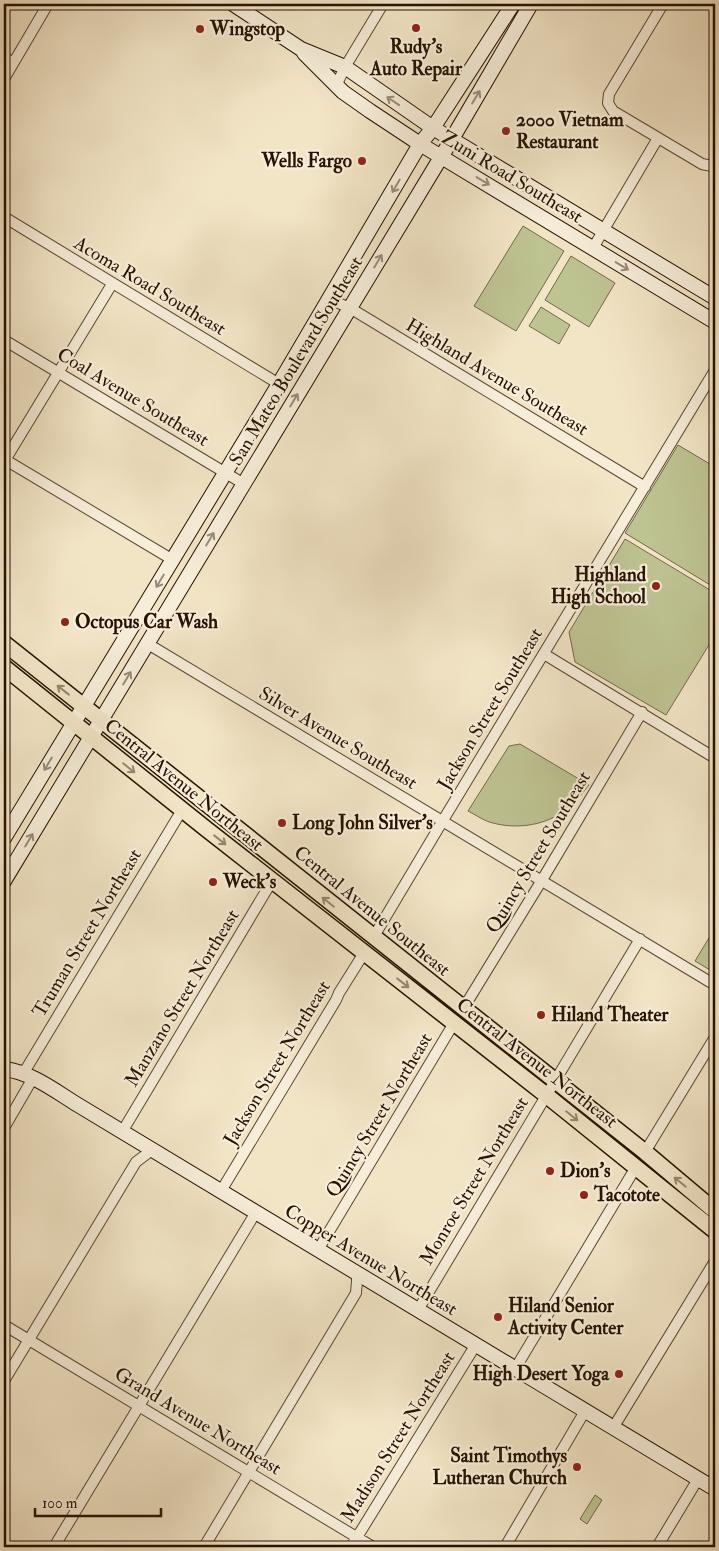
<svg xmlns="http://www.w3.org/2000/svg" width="719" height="1551" font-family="'IM FELL Double Pica',serif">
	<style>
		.green { fill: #bec392; stroke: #726a49 }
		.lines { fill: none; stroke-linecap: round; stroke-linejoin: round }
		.street-casing { stroke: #5a4732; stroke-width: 12 }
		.secondary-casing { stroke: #271200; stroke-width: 16 }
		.primary-casing { stroke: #271200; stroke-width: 18 }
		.street { stroke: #f7eeda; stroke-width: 10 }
		.secondary { stroke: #f7eeda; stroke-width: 14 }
		.primary { stroke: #f2e5c6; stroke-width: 15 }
		.oneway { stroke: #998b78 }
		.oneway2 { stroke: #97866d }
		.poi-dot { fill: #8f2418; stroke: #f7eeda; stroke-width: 2 }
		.labels { text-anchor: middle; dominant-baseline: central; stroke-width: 4.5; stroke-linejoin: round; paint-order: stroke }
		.poi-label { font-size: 19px; font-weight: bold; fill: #271200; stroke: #f7eeda; text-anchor: start }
		.street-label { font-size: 19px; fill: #271200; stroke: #f7eeda }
	</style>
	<rect width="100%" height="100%" fill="#f2e5c6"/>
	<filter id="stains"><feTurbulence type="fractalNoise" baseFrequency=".004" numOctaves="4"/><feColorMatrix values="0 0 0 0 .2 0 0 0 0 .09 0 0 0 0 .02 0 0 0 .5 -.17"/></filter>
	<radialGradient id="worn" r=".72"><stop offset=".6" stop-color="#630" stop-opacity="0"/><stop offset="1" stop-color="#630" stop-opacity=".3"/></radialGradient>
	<path class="green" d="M 523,226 L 564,251 L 516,331 L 474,306 Z
		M 571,256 L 615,283 L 589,327 L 545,300 Z
		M 541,307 L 570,325 L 559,344 L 529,326 Z
		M 678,445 L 715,467 L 715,588 L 625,533 Z
		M 625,539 L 715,593 L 715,635 L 666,715 L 575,662 L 569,632 Z
		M 520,744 L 589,785 C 581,795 572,806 561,813 C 542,826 515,829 493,823 C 484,821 476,815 468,811 L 509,746 Z
		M 715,928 L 715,973 L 695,961 Z
		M 595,1495 L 602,1500 L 587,1524 L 580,1519 Z"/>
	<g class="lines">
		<g class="street-casing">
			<path id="street" d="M 663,4 L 609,94 L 608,103 L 613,111 L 702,164 L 712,166 L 715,165
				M 713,4 L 715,4
				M 4,57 L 13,63
				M 4,79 L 48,4
				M 336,86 L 345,67 L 383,4
				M 4,217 L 279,384
				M 593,248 L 658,138
				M 329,299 L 350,308 L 645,487
				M 4,340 L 244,484
				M 4,459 L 173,560
				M 4,462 L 112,284
				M 148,644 L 715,985
				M 544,654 L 715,758
				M 373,938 L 448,812 L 715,370
				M 463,1009 L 542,880 L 642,712
				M 23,1074 L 182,810
				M 4,1128 L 33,1078
				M 122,1132 L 272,881
				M 645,1152 L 715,1037
				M 221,1191 L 336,1000 L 339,993 L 364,953
				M 318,1250 L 454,1023
				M 418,1310 L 640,939
				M 4,1325 L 373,1547
				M 515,1369 L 636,1167
				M 4,1381 L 136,1162 L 152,1150
				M 613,1428 L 715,1261
				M 54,1547 L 256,1212
				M 204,1547 L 356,1293 L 357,1281 L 357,1273
				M 351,1547 L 475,1346
				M 505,1547 L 585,1411
				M 657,1547 L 698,1479"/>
		</g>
		<g class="secondary-casing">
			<path id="secondary" d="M 233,4 L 301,49 L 345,67 L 433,128 L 715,298
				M 304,53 L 343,92 L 370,111 L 420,144 L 715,322
				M 4,838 L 279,384 L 420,144 L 433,128 L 513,4
				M 4,881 L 452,139 L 531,4
				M 4,1069 C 31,1072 55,1091 78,1105 L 715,1489"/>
		</g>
		<g class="primary-casing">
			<path id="primary" d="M 4,643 L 645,1152 L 715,1211
				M 4,667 L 205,828 L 546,1095 L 715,1231"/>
		</g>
		<use href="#street" class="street"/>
		<use href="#secondary" class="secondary"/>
		<use href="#primary" class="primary"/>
	</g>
	<defs><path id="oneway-shaft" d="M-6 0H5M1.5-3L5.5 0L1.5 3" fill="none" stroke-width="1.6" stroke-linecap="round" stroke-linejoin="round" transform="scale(1.25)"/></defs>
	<g class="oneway">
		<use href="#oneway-shaft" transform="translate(476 97) rotate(-59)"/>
		<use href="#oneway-shaft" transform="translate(393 101) rotate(-146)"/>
		<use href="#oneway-shaft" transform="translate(483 181) rotate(31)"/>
		<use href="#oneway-shaft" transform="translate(396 186) rotate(120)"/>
		<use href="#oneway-shaft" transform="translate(378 261) rotate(-59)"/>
		<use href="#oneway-shaft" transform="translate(622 266) rotate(31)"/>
		<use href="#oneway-shaft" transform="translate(294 400) rotate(-59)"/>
		<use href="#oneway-shaft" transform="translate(210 539) rotate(-59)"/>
		<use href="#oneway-shaft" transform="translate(160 581) rotate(121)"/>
		<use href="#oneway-shaft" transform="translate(127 678) rotate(-59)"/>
		<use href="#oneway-shaft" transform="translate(48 764) rotate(121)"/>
		<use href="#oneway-shaft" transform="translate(29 840) rotate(-59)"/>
	</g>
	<g class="oneway2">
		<use href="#oneway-shaft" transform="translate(63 690) rotate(-142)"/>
		<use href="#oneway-shaft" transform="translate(129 768) rotate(39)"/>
		<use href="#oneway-shaft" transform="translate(220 840) rotate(38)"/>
		<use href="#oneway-shaft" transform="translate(328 902) rotate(-141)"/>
		<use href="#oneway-shaft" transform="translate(403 983) rotate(38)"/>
		<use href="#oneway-shaft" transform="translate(572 1116) rotate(39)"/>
		<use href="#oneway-shaft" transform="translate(680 1182) rotate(-141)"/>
	</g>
	<g class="poi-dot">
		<circle cx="416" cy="28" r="5"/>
		<circle cx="200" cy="29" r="5"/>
		<circle cx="506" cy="131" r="5"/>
		<circle cx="362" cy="161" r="5"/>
		<circle cx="656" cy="586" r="5"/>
		<circle cx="65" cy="622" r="5"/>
		<circle cx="282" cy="823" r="5"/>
		<circle cx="213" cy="882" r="5"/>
		<circle cx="541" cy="1015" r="5"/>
		<circle cx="550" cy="1171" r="5"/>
		<circle cx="584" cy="1195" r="5"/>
		<circle cx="498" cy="1317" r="5"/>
		<circle cx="619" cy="1374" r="5"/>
		<circle cx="577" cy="1467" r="5"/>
	</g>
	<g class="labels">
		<g class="poi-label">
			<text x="210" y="29">Wingstop</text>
			<text x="416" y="47" text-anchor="middle">Rudy's<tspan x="416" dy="22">Auto Repair</tspan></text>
			<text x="516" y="120">2000 Vietnam<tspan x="516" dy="22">Restaurant</tspan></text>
			<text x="352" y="161" text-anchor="end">Wells Fargo</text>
			<text x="646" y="575" text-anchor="end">Highland<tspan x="646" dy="22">High School</tspan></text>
			<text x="75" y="622">Octopus Car Wash</text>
			<text x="292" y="823">Long John Silver's</text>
			<text x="223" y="882">Weck's</text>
			<text x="551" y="1015">Hiland Theater</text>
			<text x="560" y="1171">Dion's</text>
			<text x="594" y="1195">Tacotote</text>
			<text x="508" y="1306">Hiland Senior<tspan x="508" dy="22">Activity Center</tspan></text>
			<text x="609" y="1374" text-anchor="end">High Desert Yoga</text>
			<text x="567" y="1456" text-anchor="end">Saint Timothys<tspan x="567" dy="22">Lutheran Church</tspan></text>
		</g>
		<g class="street-label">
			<text transform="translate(512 177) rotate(31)">Zuni Road Southeast</text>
			<text transform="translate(150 286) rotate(31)">Acoma Road Southeast</text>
			<text transform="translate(296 361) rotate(-59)">San Mateo Boulevard Southeast</text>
			<text transform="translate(497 377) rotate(31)">Highland Avenue Southeast</text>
			<text transform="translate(133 397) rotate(31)">Coal Avenue Southeast</text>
			<text transform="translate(490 709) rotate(-59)">Jackson Street Southeast</text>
			<text transform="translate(338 738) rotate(31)">Silver Avenue Southeast</text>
			<text transform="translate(184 785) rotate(39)">Central Avenue Northeast</text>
			<text transform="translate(538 852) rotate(-59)">Quincy Street Southeast</text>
			<text transform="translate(372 911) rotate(39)">Central Avenue Southeast</text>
			<text transform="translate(87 933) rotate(-59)">Truman Street Northeast</text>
			<text transform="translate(182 998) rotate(-59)">Manzano Street Northeast</text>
			<text transform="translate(277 1063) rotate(-59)">Jackson Street Northeast</text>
			<text transform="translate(537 1063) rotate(38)">Central Avenue Northeast</text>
			<text transform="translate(379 1115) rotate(-59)">Quincy Street Northeast</text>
			<text transform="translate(474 1181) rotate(-59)">Monroe Street Northeast</text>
			<text transform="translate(371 1260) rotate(31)">Copper Avenue Northeast</text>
			<text transform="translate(198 1421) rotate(31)">Grand Avenue Northeast</text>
			<text transform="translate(398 1437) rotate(-58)">Madison Street Northeast</text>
		</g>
	</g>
	<rect width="719" height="1551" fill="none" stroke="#f2e5c6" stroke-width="20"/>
	<rect x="5" y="5" width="709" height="1541" fill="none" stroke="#271200" stroke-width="2.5"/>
	<rect x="10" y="10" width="699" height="1531" fill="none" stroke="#271200"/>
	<path d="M35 1508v8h126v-8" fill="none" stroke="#271200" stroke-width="2.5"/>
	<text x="42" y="1508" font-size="15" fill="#271200" stroke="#f7eeda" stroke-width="4" paint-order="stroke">100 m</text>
	<rect width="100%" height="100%" filter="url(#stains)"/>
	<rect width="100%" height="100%" fill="url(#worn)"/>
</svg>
